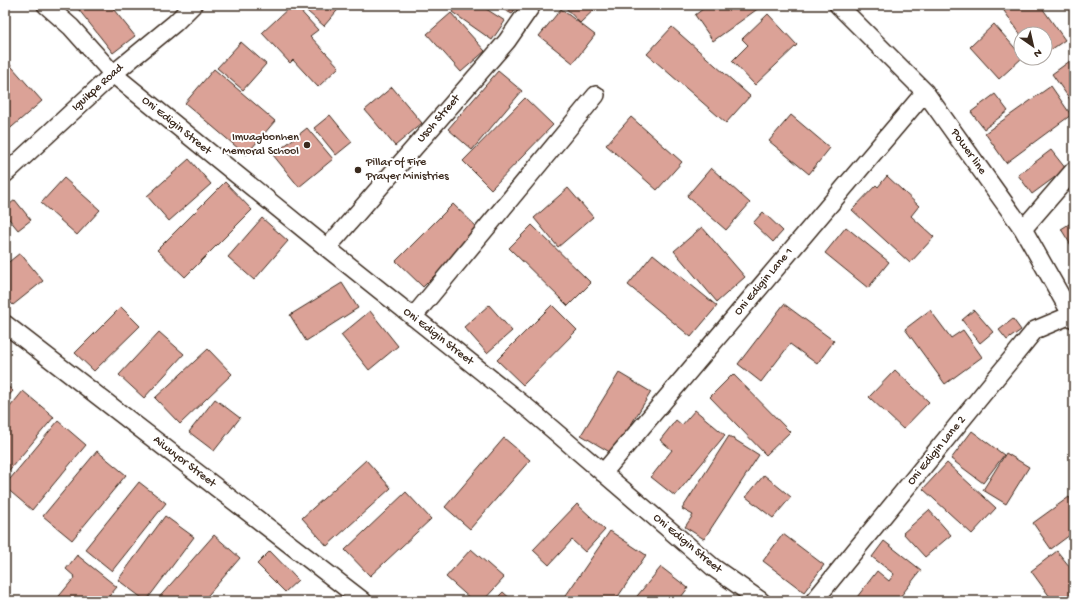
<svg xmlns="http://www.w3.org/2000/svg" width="1079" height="606" font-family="'Gochi Hand',sans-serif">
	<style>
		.building { fill: #dba297; stroke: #3b2a1e }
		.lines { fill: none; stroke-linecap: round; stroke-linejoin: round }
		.street-casing { stroke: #3b2a1e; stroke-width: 20 }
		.street { stroke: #fff; stroke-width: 17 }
		.poi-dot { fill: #3b2a1e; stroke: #fff; stroke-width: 1.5 }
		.labels { text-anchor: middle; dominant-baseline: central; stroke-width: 4; stroke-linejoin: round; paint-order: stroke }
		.street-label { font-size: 12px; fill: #3b2a1e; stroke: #fff }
		.poi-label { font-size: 12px; fill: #3b2a1e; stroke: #fff; text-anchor: end }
	</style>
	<rect width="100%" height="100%" fill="#fff"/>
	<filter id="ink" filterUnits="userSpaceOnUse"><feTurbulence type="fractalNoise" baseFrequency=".025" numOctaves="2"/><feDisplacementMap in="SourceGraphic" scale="8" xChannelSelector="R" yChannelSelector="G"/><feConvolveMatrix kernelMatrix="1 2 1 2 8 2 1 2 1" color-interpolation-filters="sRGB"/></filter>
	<g filter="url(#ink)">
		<path class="building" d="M 75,5 L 110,5 L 135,36 L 113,53 Z
			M 292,5 L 295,5 L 318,30 L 310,36 L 339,67 L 318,87 L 293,60 L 290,63 L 262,33 Z
			M 300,5 L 342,5 L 324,26 Z
			M 456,5 L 480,5 L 505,21 L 492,40 L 452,12 Z
			M 495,5 L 517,5 L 512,14 Z
			M 563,5 L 599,5 L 580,23 Z
			M 708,5 L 763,5 L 713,41 L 695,15 Z
			M 1007,5 L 1040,5 L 1065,40 L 1045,54 L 1045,34 L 1021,34 L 1021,35 L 1002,8 Z
			M 561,9 L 595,35 L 573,63 L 539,36 Z
			M 451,13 L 485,51 L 461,72 L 427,34 Z
			M 768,14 L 797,45 L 755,85 L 732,61 L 748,45 L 742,39 Z
			M 994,24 L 1021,55 L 1021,58 L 1022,58 L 999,79 L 970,47 Z
			M 672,27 L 750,96 L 726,123 L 647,54 Z
			M 241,42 L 266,64 L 243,90 L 217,68 Z
			M 1074,58 L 1074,105 L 1052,74 Z
			M 5,59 L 42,101 L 5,133 Z
			M 214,69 L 275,121 L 246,155 L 185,103 Z
			M 498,71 L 522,91 L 472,150 L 448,129 Z
			M 1051,86 L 1071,115 L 1006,163 L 985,133 Z
			M 392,87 L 422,123 L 395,146 L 365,110 Z
			M 995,94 L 1008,111 L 984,129 L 971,112 Z
			M 525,98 L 553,125 L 491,189 L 463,161 Z
			M 330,115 L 352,142 L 336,155 L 314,128 Z
			M 791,115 L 830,148 L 809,174 L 769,141 Z
			M 631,117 L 682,162 L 657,190 L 606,145 Z
			M 307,128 L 333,159 L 299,187 L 273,155 Z
			M 1051,150 L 1066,169 L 1032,194 L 1018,175 Z
			M 189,159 L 211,184 L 169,221 L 147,196 Z
			M 711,168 L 750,203 L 726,230 L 687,196 Z
			M 887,176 L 919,206 L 911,216 L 934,237 L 910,263 L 852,210 L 876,185 L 878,187 Z
			M 64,178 L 100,210 L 77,235 L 41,203 Z
			M 225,182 L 252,210 L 185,277 L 157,250 Z
			M 568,188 L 593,217 L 558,247 L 534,218 Z
			M 15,200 L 31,220 L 18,230 L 5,214 L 5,208 Z
			M 453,204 L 480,230 L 423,287 L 396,261 Z
			M 763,212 L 783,231 L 773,242 L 753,223 Z
			M 262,218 L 288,241 L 254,280 L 228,257 Z
			M 1074,221 L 1074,250 L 1061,229 Z
			M 532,225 L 591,283 L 568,306 L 509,248 Z
			M 702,227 L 745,277 L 717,302 L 674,251 Z
			M 846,227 L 889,262 L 868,288 L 825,253 Z
			M 20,253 L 43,281 L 13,305 L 5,296 L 5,265 Z
			M 653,254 L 717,306 L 691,337 L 628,285 Z
			M 342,283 L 358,308 L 306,341 L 290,315 Z
			M 784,304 L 834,341 L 817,364 L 790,344 L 761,382 L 738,364 Z
			M 489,305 L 512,331 L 487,353 L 464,327 Z
			M 552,305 L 577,330 L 523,385 L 497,360 Z
			M 121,307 L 140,326 L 94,371 L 75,353 Z
			M 930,310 L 951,338 L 963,330 L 982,357 L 945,384 L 905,329 Z
			M 974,310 L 993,332 L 980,343 L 962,320 Z
			M 370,311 L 398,346 L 369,370 L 341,335 Z
			M 1013,319 L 1021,330 L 1007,340 L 999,330 Z
			M 159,332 L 184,354 L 144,398 L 119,375 Z
			M 208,349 L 232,374 L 180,424 L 155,398 Z
			M 895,370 L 929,402 L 903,429 L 869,397 Z
			M 619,373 L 651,392 L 613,454 L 581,435 Z
			M 733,374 L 790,432 L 766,455 L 710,397 Z
			M 5,384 L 13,391 L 5,400 Z
			M 23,391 L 54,417 L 5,475 L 5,413 Z
			M 215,399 L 240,418 L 214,451 L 189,432 Z
			M 695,410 L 725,435 L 675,496 L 651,477 L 672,450 L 660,440 L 676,420 L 682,425 Z
			M 58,421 L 86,445 L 32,510 L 5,487 L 5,485 Z
			M 972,431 L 1004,455 L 983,483 L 951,459 Z
			M 729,436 L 759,455 L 704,539 L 685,527 L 693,515 L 682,509 Z
			M 504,438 L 530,460 L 470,529 L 445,507 Z
			M 97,451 L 126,475 L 72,540 L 43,516 Z
			M 1006,453 L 1029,467 L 1006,504 L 983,490 Z
			M 366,460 L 391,488 L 327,546 L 302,518 Z
			M 947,463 L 996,508 L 972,534 L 923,489 Z
			M 764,475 L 791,497 L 773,518 L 746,497 Z
			M 139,482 L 166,503 L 112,571 L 85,549 Z
			M 406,492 L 431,519 L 370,576 L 345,550 Z
			M 1069,497 L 1074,504 L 1074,532 L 1051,549 L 1033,523 Z
			M 577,504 L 605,530 L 585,552 L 572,540 L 549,565 L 533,550 Z
			M 929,510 L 951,535 L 925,557 L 903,533 Z
			M 165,516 L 194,537 L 146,601 L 118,580 Z
			M 610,531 L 646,555 L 615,601 L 562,601 Z
			M 783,534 L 824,565 L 804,592 L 763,561 Z
			M 214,535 L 240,558 L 203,601 L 156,601 Z
			M 884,541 L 921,570 L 897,601 L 854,601 L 877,571 L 889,581 L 894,574 L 872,557 Z
			M 471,549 L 504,578 L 483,601 L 473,601 L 446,577 Z
			M 270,551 L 298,580 L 285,592 L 257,564 Z
			M 1057,551 L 1074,572 L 1074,601 L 1053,601 L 1031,571 Z
			M 77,555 L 117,587 L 105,601 L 55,601 L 75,577 L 66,569 Z
			M 661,567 L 688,588 L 678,601 L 633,601 Z
			M 503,592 L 513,601 L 494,601 Z"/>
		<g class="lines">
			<g class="street-casing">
				<path id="street" d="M 46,5 L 71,27 L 113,74 L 327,248 L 530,410 L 714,568 L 761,601
					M 838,5 L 925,92 L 1023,229 L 1074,319
					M 5,174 L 113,74 L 175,23 L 193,5
					M 1023,229 L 1074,170
					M 327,248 L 507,41 L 532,5
					M 413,317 L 596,95
					M 5,324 L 363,601
					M 603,473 L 925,92
					M 814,601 L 1035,330 L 1071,315"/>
			</g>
			<use href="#street" class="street"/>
		</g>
	</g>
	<g class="poi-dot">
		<circle cx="307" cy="145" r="4"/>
		<circle cx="358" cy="170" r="4"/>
	</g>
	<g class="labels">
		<g class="street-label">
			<text transform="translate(98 88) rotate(-42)">Iguikpe Road</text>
			<text transform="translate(439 119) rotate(-49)">Usoh Street</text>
			<text transform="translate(176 126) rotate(39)">Oni Edigin Street</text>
			<text transform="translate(968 152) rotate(55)">Power line</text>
			<text transform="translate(764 282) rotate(-50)">Oni Edigin Lane 1</text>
			<text transform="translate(438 337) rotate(38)">Oni Edigin Street</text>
			<text transform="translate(937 451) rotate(-51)">Oni Edigin Lane 2</text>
			<text transform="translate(184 462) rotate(38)">Aiwuyor Street</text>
			<text transform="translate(687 544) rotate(40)">Oni Edigin Street</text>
		</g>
		<g class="poi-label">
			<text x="299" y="138">Imuagbonhen<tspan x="299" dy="14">Memoral School</tspan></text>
			<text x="366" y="163" text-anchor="start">Pillar of Fire<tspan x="366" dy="14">Prayer Ministries</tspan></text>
		</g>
	</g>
	<rect width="1079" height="606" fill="none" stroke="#fff" stroke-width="20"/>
	<rect x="10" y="10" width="1059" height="586" fill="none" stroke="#3b2a1e" stroke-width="1.5" filter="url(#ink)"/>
	<g transform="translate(1033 46) rotate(146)"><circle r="19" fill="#ffffff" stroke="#b1aaa5"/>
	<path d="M0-3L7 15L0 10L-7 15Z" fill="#3b2a1e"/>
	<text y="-6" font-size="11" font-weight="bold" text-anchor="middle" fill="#3b2a1e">N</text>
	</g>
</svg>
